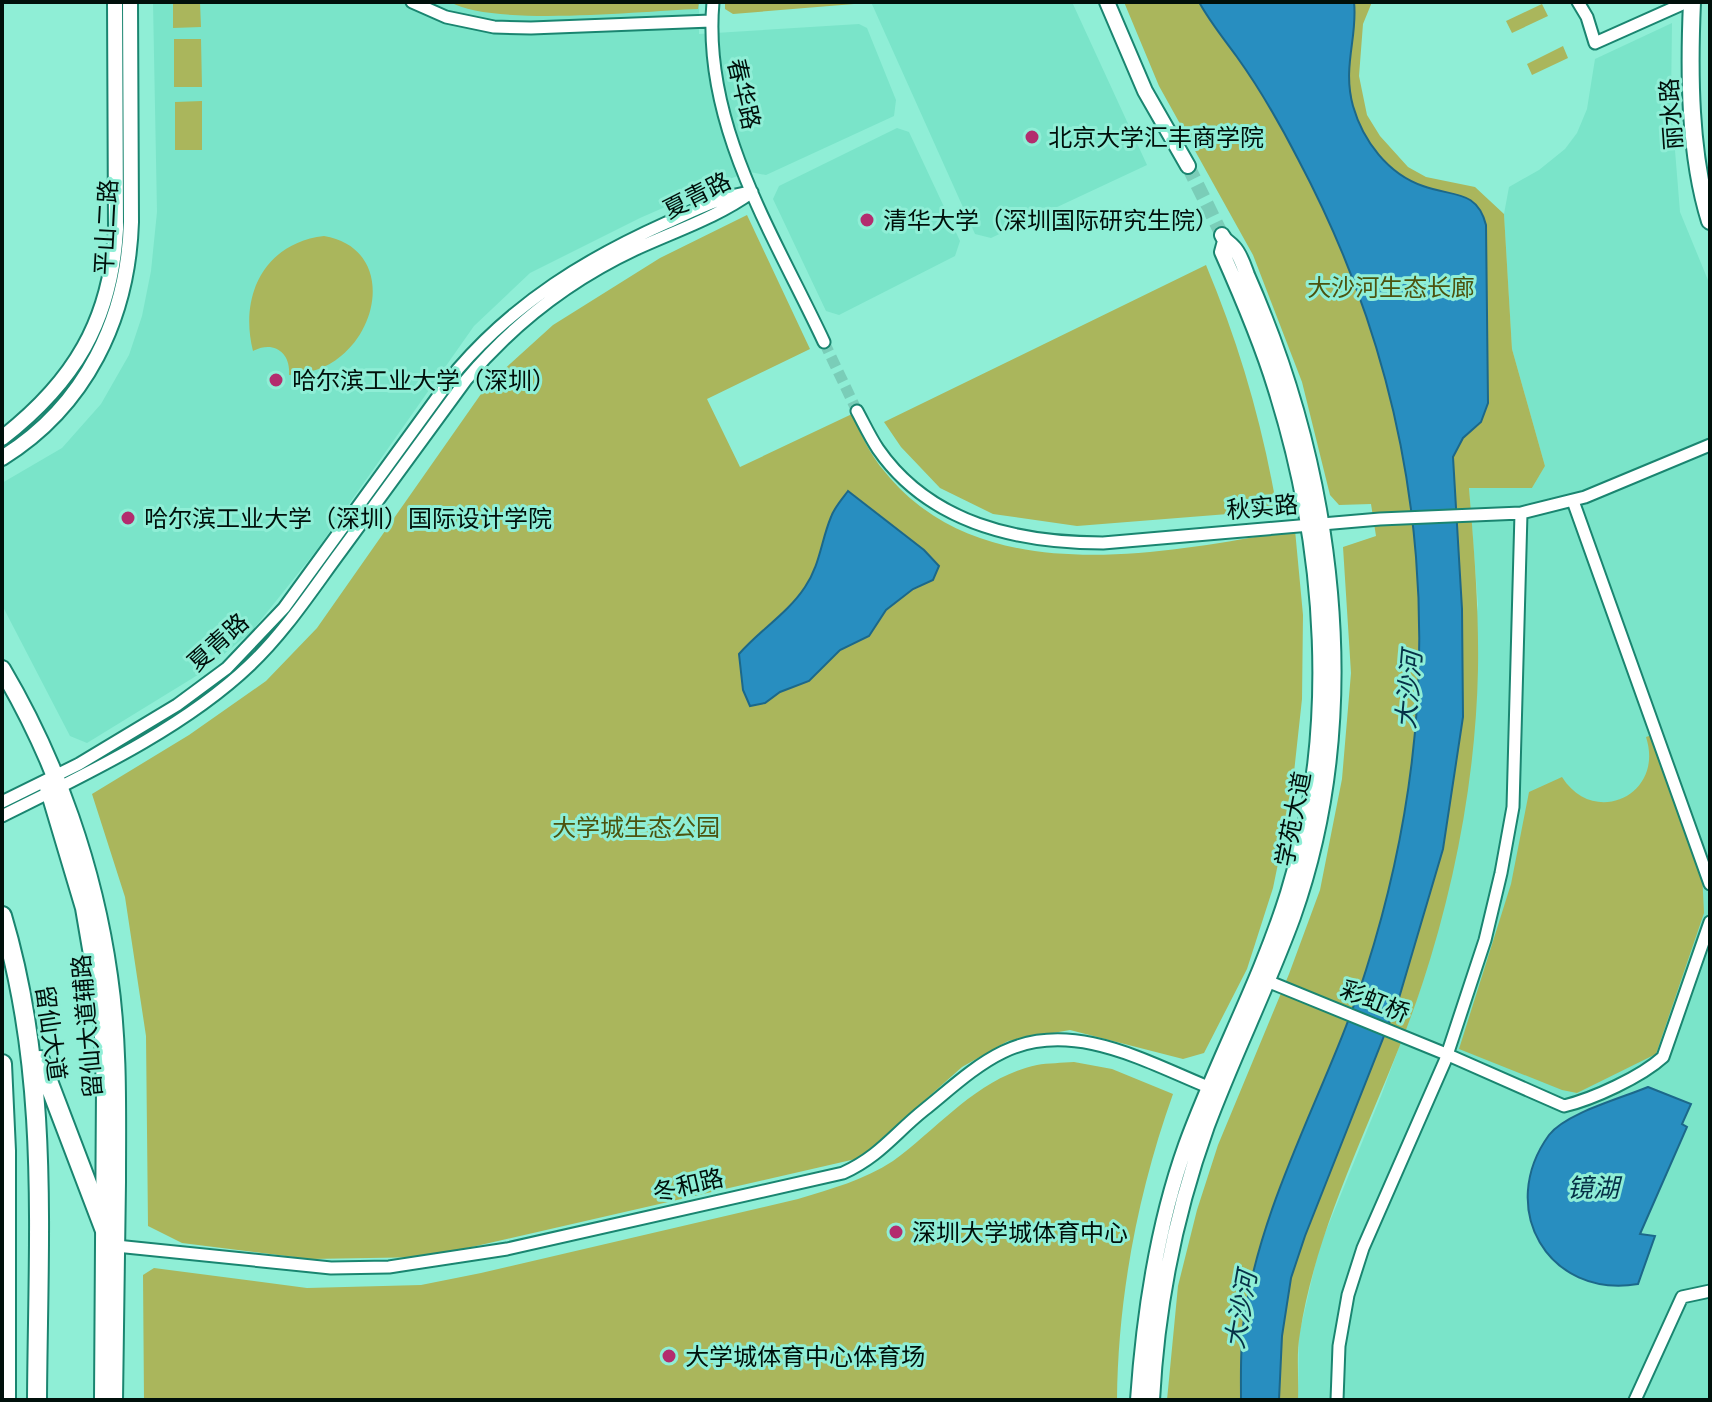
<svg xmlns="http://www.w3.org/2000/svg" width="1712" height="1402" font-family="Helvetica,'Noto Sans SC',sans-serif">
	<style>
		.built { fill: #7ae4c9 }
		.green { fill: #aab65c }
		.water { fill: #288ec0; stroke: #1c688a; stroke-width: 2 }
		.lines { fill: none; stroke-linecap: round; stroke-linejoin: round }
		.minor-tunnel { stroke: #7acdb8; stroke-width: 11; stroke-dasharray: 11 5.5; stroke-linecap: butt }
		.tertiary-tunnel { stroke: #7acdb8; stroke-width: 14; stroke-dasharray: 14 7; stroke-linecap: butt }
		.minor-casing { stroke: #1a8570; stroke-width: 15 }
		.tertiary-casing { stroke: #1a8570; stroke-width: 18 }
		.secondary-casing { stroke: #1a8570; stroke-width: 20 }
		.primary-casing { stroke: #1a8570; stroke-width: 22 }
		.minor { stroke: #fff; stroke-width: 11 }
		.tertiary { stroke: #fff; stroke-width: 14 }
		.secondary { stroke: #fff; stroke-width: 16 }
		.primary { stroke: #fff; stroke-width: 18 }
		.poi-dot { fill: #b32c6e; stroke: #8feed6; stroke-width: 3 }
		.labels { text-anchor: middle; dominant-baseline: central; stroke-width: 6; stroke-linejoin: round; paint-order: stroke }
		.street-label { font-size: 24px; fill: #00100b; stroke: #8feed6 }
		.poi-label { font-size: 24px; fill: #00100b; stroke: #8feed6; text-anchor: start }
		.park-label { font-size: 24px; fill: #4c530f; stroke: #8feed6 }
		.water-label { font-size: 26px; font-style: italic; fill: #063147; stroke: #8feed6 }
	</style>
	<rect width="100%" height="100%" fill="#8feed6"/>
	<path class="built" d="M 153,2 L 699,2 L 699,34 L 859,24 L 867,28 L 896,100 L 894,116 L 766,175 L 750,172 L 729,179 L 640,218 L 530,273 L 474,326 L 316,551 L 252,631 L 201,673 L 87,743 L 70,736 L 2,605 L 2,483 L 62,448 L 101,404 L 129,355 L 142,316 L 151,271 L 157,212 Z
		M 871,2 L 1072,2 L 1147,165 L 991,238 L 975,234 Z
		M 1672,23 L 1671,101 L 1680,212 L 1710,285 L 1710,1400 L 1298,1400 L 1299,1335 L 1319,1248 L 1381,1096 L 1422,985 L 1478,605 L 1469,487 L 1532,488 L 1545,466 L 1512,349 L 1504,214 L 1509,187 L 1539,170 L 1565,149 L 1577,133 L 1587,109 L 1595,59 Z
		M 897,128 L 909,132 L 960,241 L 955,256 L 839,315 L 826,311 L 773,199 L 779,186 Z"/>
	<path class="green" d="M 173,2 L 200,2 L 201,27 L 173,28 Z
		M 450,2 L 699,2 L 698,9 C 643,11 493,27 450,2 Z
		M 725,2 L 858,2 L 854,4 L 733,14 L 725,9 Z
		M 1124,2 L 1372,2 L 1363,24 L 1359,76 L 1367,115 L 1380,136 L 1408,167 L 1426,177 L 1475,187 L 1504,214 L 1512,349 L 1545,466 L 1532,488 L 1469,488 C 1474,548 1479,609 1478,669 C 1476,775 1455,885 1422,985 C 1384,1100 1318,1215 1300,1333 C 1296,1355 1299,1378 1298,1400 L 1167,1400 L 1178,1286 L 1197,1210 L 1218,1145 L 1289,974 L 1320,890 L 1342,779 L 1351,673 L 1343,547 L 1376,536 L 1371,504 L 1339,505 L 1330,495 L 1302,382 L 1253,255 L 1159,86 Z
		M 1542,4 L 1548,16 L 1512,33 L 1506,21 Z
		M 174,39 L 201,39 L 202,87 L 174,87 Z
		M 1563,46 L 1568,58 L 1532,75 L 1527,64 Z
		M 202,101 L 202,150 L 175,150 L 175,102 Z
		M 747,215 L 810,349 L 707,399 L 740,467 L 852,414 C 861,434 870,455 885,472 C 982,592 1164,553 1295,530 L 1303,615 L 1302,699 L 1291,800 L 1273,888 L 1247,969 L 1204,1053 L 1183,1059 L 1070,1030 L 1008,1041 L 962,1067 L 860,1158 L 428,1257 L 310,1259 L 182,1243 L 148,1226 L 146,1036 L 125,897 L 92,794 L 189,735 L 266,681 L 317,628 L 488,384 L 553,325 L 660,258 Z
		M 324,236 C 389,247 383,322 341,356 C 326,369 308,373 289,375 C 291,353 274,340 253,351 C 239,296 264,243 324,236 Z
		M 1206,265 C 1239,344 1263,425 1277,510 L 1077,526 L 993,514 L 940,488 L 901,447 L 884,422 Z
		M 1652,735 L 1702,871 L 1704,913 L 1656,1054 L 1577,1093 L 1562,1090 L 1459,1049 L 1511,884 L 1529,792 L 1562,777 C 1594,828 1665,795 1646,737 Z
		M 1074,1062 L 1112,1069 L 1173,1094 C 1138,1192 1118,1296 1117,1400 L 144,1400 L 143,1275 L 154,1268 L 307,1288 L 421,1285 L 481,1273 L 798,1199 C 831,1189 864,1180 893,1161 C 940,1127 977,1078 1037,1065 C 1048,1063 1062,1063 1074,1062 Z"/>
	<path class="water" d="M 1199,2 L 1354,2 C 1358,36 1342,67 1353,106 C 1363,141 1388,174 1423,186 C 1452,197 1477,189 1486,225 L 1488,403 L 1481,422 L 1463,438 L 1453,457 L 1462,609 L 1463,717 L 1443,849 L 1399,998 L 1305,1236 L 1291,1278 L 1282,1336 L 1279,1400 L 1241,1400 C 1241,1373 1240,1346 1244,1319 C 1262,1196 1329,1087 1366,970 C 1454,694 1434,415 1298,159 C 1280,124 1260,89 1237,57 C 1224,39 1210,22 1199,2 Z
		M 848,491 L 924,550 L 939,566 L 933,580 L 913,589 L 886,610 L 869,636 L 840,650 L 809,681 L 780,692 L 765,703 L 750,706 L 743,690 L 739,654 C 760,630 788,613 805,587 C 820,565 821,541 831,517 C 834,508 842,499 848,491 Z
		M 1648,1087 L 1691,1104 L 1682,1124 L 1687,1127 L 1640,1234 L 1655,1236 L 1638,1284 C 1548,1299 1496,1208 1549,1135 C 1566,1113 1622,1098 1648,1087 Z"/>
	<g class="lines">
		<path class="minor-tunnel" d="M 824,342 L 857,411"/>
		<path class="tertiary-tunnel" d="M 1188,166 L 1222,235"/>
		<g class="minor-casing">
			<path id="minor" d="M 412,2 L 446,17 L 494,27 L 531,28 L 711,21
				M 713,2 C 702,125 774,235 824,342
				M 1578,2 L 1587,17 L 1595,43 L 1687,2
				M 857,411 C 864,424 870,437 878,449 C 930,524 1018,543 1103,543 L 1380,519 L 1521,513 L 1585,497 L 1710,445
				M 1573,501 L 1710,884
				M 2,802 L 79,764 L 177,705 L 227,668 L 284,608 L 458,369 C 516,302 586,259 666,223 C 695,210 721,196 752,192
				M 2,816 C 84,775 183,729 250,665 C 285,632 312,590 341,551 C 382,494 424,437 466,380 C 513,324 570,280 636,249 C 675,231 718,217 752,192
				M 1267,981 L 1446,1054 L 1564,1106 C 1593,1099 1641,1077 1663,1057 L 1710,922
				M 116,1246 L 331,1268 L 389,1267 L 507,1249 L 843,1173 C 880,1156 894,1134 924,1110 C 949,1090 974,1066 1003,1052 C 1073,1018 1148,1063 1213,1089
				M 1337,1400 L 1339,1346 L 1348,1295 L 1363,1248 L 1445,1061 L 1485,940 L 1501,873 L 1513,807 L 1521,513
				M 1635,1400 L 1682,1297 L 1710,1291"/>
		</g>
		<g class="tertiary-casing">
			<path id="tertiary" d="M 1107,2 L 1145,91 L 1188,166
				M 2,438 C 74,382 111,321 116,229 L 115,2
				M 2,458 C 86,406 128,318 131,222 L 130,2
				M 1138,1400 C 1144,1314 1157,1226 1186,1145 C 1217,1060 1261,980 1288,893 C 1339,731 1326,548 1275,387 C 1261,341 1242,297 1222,252 L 1225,241
				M 1152,1400 C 1157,1305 1175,1215 1207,1126 C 1233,1056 1267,988 1293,917 C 1366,711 1334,472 1247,275 C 1244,267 1240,254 1234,248 C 1229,242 1225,242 1222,235"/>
		</g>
		<g class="secondary-casing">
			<path id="secondary" d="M 1692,2 C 1689,71 1689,154 1710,221
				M 2,669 C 57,762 94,869 109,976 C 119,1044 117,1113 117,1182 C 116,1255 115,1327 114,1400
				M 47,784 L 84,908 L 102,1013 L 105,1089 L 103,1400"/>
		</g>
		<g class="primary-casing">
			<path id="primary" d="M 2,916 C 50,1076 38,1235 37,1400
				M 40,1060 L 104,1228 L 116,1246
				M 2,1064 L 6,1151 L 6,1400"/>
		</g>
		<use href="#minor" class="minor"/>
		<use href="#tertiary" class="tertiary"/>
		<use href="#secondary" class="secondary"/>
		<use href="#primary" class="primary"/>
	</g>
	<g class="poi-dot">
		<circle cx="1032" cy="137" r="8"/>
		<circle cx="867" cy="220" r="8"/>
		<circle cx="276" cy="380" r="8"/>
		<circle cx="128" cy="518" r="8"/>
		<circle cx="896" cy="1232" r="8"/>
		<circle cx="669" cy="1356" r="8"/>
	</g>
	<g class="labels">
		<g class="street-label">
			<text transform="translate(744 94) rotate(77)">春华路</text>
			<text transform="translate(1671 114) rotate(-94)">丽水路</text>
			<text transform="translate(697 195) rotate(-27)">夏青路</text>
			<text transform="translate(106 227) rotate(-87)">平山二路</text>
			<text transform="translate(1262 507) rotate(-5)">秋实路</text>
			<text transform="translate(218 642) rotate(-42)">夏青路</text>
			<text transform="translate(1293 819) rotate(-79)">学苑大道</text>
			<text transform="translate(1375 1001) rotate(22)">彩虹桥</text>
			<text transform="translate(87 1026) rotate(-95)">留仙大道辅路</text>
			<text transform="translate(51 1033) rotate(82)">留仙大道</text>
			<text transform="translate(688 1185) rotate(-13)">冬和路</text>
		</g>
		<g class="poi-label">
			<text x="1048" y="137">北京大学汇丰商学院</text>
			<text x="883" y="220">清华大学（深圳国际研究生院）</text>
			<text x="292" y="380">哈尔滨工业大学（深圳）</text>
			<text x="144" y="518">哈尔滨工业大学（深圳）国际设计学院</text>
			<text x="912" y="1232">深圳大学城体育中心</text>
			<text x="685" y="1356">大学城体育中心体育场</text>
		</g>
		<g class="park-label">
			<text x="1391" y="287">大沙河生态长廊</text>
			<text x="636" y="827">大学城生态公园</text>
		</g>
		<g class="water-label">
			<text transform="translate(1409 690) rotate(-85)">大沙河</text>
			<text x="1593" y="1188">镜湖</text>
			<text transform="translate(1241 1310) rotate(-80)">大沙河</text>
		</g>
	</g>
	<rect width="1712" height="1402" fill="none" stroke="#00100b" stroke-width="8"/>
</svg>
